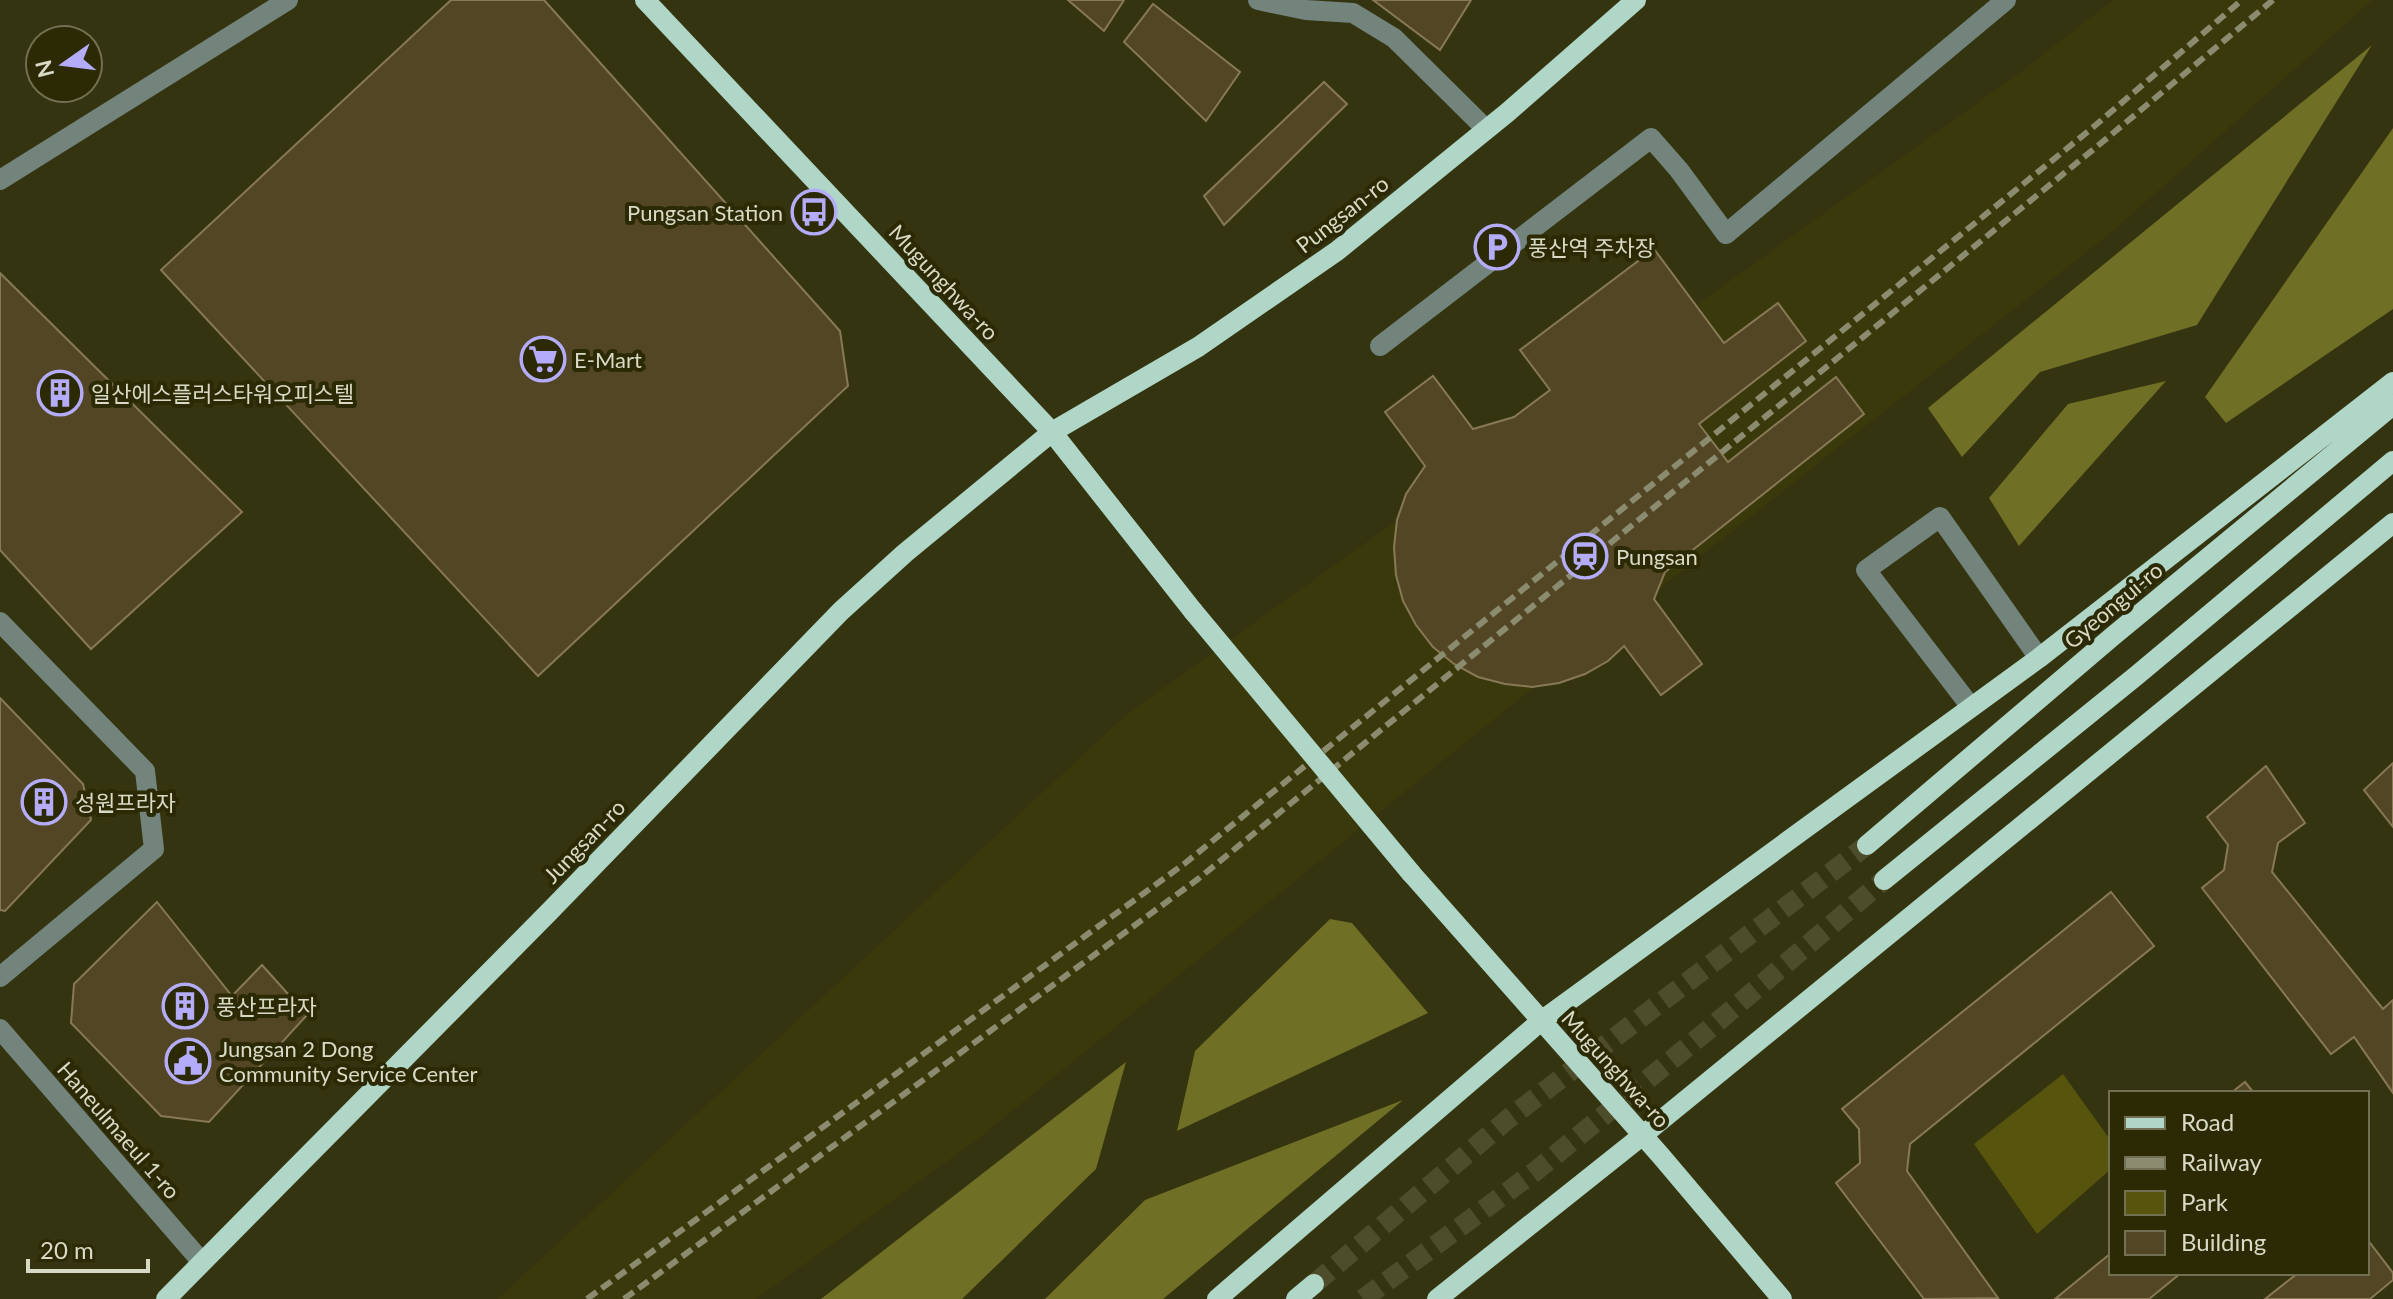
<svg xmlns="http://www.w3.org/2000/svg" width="2393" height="1299" font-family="Lato,'Noto Sans KR',sans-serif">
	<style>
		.built { fill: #3a390c }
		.green { fill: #56540d }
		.forest { fill: #706f26 }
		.building { fill: #534624; stroke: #887956; stroke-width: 2 }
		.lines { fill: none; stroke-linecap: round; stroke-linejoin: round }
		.major-tunnel { stroke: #4e4d2b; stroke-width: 20; stroke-dasharray: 20 10; stroke-linecap: butt }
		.minor { stroke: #72847c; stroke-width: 20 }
		.major { stroke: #b0d6c7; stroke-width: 20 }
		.rail { stroke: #8b8b6f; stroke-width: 6; stroke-dasharray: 12 6; stroke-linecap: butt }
		.major-bridge { stroke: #b0d6c7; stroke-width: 20 }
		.labels { text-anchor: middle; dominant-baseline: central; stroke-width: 8; stroke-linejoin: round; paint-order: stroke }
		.poi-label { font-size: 22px; fill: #d9dac6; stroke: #2b2a05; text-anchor: start }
		.street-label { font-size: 22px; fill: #d9dac6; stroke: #2b2a05 }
	</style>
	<rect width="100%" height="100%" fill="#353410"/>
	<path class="built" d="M 2113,0 L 2372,0 L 2113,231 L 1494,719 L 975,1141 L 756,1299 L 498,1299 L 1126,715 L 2026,68 Z"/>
	<path class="green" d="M 2063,1074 L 2111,1141 L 2111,1169 L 2037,1234 L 1974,1144 Z"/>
	<path class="forest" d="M 2372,45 L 2197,325 L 2040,372 L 1962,457 L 1928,408 Z
		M 2393,128 L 2393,309 L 2226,423 L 2205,397 Z
		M 2166,381 L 2019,546 L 1989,498 L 2068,404 Z
		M 1330,919 L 1352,923 L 1428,1013 L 1177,1131 L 1195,1051 Z
		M 1126,1062 L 1096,1169 L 962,1299 L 821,1299 Z
		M 1403,1100 L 1163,1299 L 1045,1299 L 1145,1200 Z"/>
	<path class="building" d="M 451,0 L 544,0 L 840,331 L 848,386 L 538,676 L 161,270 Z
		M 1068,0 L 1124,0 L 1104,31 Z
		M 1373,0 L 1471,0 L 1440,50 Z
		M 1153,4 L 1240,72 L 1206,121 L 1124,42 Z
		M 1324,82 L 1347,104 L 1224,225 L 1204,196 Z
		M 1654,249 L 1724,343 L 1778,303 L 1806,341 L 1699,424 L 1728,462 L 1836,377 L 1864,414 L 1665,572 L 1654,599 L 1702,664 L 1661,695 L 1624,646 L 1608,661 L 1585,674 L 1559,683 L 1532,687 L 1505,684 L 1478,677 L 1454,664 L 1433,647 L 1416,625 L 1403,601 L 1396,575 L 1394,547 L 1397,520 L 1406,494 L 1425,466 L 1385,412 L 1433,376 L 1473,429 L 1514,417 L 1550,390 L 1520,350 Z
		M 0,273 L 242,512 L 91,649 L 0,550 Z
		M 0,698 L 83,784 L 91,820 L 5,911 L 0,910 Z
		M 2393,763 L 2393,827 L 2364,790 Z
		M 2266,766 L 2305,823 L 2278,843 L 2272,872 L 2383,1009 L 2393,1000 L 2393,1093 L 2354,1037 L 2331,1054 L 2202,888 L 2224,870 L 2228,845 L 2207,817 Z
		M 2111,892 L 2154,946 L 1910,1144 L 1907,1171 L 1998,1298 L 1924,1299 L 1836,1183 L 1860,1163 L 1859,1129 L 1842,1109 Z
		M 157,902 L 232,996 L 262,965 L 307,1015 L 209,1122 L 161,1116 L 71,1023 L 74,984 Z
		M 2245,1082 L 2254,1093 L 2231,1093 Z
		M 2367,1239 L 2393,1273 L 2393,1280 L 2370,1299 L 2265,1299 L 2298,1273 L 2367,1273 Z
		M 2111,1253 L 2111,1273 L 2181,1273 L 2149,1299 L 2055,1299 Z"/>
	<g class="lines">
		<path class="major-tunnel" d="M 1314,1284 L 1508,1119 L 1867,845
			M 1363,1299 L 1537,1170 L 1708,1030 L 1884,880"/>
		<path class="minor" d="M 1258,0 L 1306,10 L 1353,13 L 1394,38 L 1486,129
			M 0,180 L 288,0
			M 1380,346 L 1651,138 L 1679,170 L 1726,234 L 2006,0
			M 0,622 L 145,771 L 154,849 L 0,977
			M 1971,707 L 1866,570 L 1940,517 L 2039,658
			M 0,1029 L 201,1261"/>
		<path class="major" d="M 645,0 L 1052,432 L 1193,611
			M 1867,845 L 2113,636 L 2393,405
			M 1411,873 L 1661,1156 L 1782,1299
			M 1884,880 L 2136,676 L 2393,461
			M 166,1299 L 551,910 L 841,611 L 905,553 L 1052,432 L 1198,347 L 1337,251 L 1508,112 L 1636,0
			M 1217,1299 L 1541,1021 L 2039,658 L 2393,382
			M 1296,1299 L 1314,1284
			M 1437,1299 L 1643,1135 L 2393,523"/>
		<path class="rail" d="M 587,1299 L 1184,864 L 2091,129 L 2242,0
			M 624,1299 L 1198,879 L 2100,144 L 2273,0"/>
		<path class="major-bridge" d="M 1193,611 L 1411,873"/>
	</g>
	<defs>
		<g id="bus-ring" transform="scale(2.3)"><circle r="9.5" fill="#2b2a05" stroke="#b4acf9" stroke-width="1.5"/><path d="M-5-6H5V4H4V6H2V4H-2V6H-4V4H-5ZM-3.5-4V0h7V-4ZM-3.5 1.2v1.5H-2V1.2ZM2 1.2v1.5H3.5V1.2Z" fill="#b4acf9"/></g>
		<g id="parking-ring" transform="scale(2.3)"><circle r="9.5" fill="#2b2a05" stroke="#b4acf9" stroke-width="1.5"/><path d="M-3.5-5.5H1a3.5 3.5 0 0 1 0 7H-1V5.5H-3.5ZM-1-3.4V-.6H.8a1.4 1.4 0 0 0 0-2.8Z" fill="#b4acf9"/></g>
		<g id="supermarket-ring" transform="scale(2.3)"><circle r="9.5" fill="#2b2a05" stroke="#b4acf9" stroke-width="1.5"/><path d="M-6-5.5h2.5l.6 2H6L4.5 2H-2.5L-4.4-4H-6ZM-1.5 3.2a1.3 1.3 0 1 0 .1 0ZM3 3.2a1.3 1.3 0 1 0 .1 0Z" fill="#b4acf9"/></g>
		<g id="building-ring" transform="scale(2.3)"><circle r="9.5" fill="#2b2a05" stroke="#b4acf9" stroke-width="1.5"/><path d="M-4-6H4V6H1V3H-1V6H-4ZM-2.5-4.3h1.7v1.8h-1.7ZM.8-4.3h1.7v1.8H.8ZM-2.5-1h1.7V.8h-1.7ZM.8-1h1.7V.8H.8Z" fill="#b4acf9"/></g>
		<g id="station-ring" transform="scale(2.3)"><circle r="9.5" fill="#2b2a05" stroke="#b4acf9" stroke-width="1.5"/><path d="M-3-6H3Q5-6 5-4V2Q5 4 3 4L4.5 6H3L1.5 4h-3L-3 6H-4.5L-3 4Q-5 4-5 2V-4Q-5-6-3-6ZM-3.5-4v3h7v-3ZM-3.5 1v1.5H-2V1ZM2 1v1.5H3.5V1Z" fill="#b4acf9"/></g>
		<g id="civic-ring" transform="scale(2.3)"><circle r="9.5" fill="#2b2a05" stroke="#b4acf9" stroke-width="1.5"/><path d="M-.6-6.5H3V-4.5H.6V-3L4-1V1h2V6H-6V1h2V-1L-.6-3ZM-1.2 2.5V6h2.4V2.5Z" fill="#b4acf9"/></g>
	</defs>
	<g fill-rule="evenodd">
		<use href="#bus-ring" x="814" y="212"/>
		<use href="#parking-ring" x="1497" y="247"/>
		<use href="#supermarket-ring" x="543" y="359"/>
		<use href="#building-ring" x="60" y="393"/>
		<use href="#station-ring" x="1585" y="556"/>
		<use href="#building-ring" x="44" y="802"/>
		<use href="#building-ring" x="185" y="1006"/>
		<use href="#civic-ring" x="188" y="1061"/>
	</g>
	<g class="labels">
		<g class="poi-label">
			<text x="783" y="212" text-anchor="end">Pungsan Station</text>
			<text x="1528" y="247">풍산역 주차장</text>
			<text x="574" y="359">E-Mart</text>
			<text x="91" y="393">일산에스플러스타워오피스텔</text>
			<text x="1616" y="556">Pungsan</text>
			<text x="75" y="802">성원프라자</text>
			<text x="216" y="1006">풍산프라자</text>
			<text x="219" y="1048">Jungsan 2 Dong<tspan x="219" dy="25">Community Service Center</tspan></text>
		</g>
		<g class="street-label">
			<text transform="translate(1342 214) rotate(-38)">Pungsan-ro</text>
			<text transform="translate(944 282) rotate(47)">Mugunghwa-ro</text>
			<text transform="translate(2113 605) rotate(-40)">Gyeongui-ro</text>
			<text transform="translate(584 841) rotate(-46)">Jungsan-ro</text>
			<text transform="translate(1616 1069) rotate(48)">Mugunghwa-ro</text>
			<text transform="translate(119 1130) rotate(49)">Haneulmaeul 1-ro</text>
		</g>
	</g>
	<rect x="2109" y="1091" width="260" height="184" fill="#2b2a05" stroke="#717052" stroke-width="2"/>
	<rect x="2125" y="1117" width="40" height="12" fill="#b0d6c7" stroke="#717052" stroke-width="2"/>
	<text x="2181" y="1131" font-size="24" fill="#d9dac6">Road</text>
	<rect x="2125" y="1157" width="40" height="12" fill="#8b8b6f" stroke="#717052" stroke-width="2"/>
	<text x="2181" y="1171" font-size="24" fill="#d9dac6">Railway</text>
	<rect x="2125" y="1191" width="40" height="24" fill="#56540d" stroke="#717052" stroke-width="2"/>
	<text x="2181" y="1211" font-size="24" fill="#d9dac6">Park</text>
	<rect x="2125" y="1231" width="40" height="24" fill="#534624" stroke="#717052" stroke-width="2"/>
	<text x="2181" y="1251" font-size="24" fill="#d9dac6">Building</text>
	<g transform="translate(64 64) rotate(256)"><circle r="38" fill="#2b2a05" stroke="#717052" stroke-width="2"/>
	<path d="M0-6L14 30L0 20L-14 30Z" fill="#b4acf9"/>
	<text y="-12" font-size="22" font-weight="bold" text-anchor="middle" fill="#d9dac6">N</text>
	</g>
	<path d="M28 1259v12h120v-12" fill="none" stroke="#d9dac6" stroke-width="4"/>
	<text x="40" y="1259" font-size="24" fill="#d9dac6" stroke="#2b2a05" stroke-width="6" paint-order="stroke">20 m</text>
</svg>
